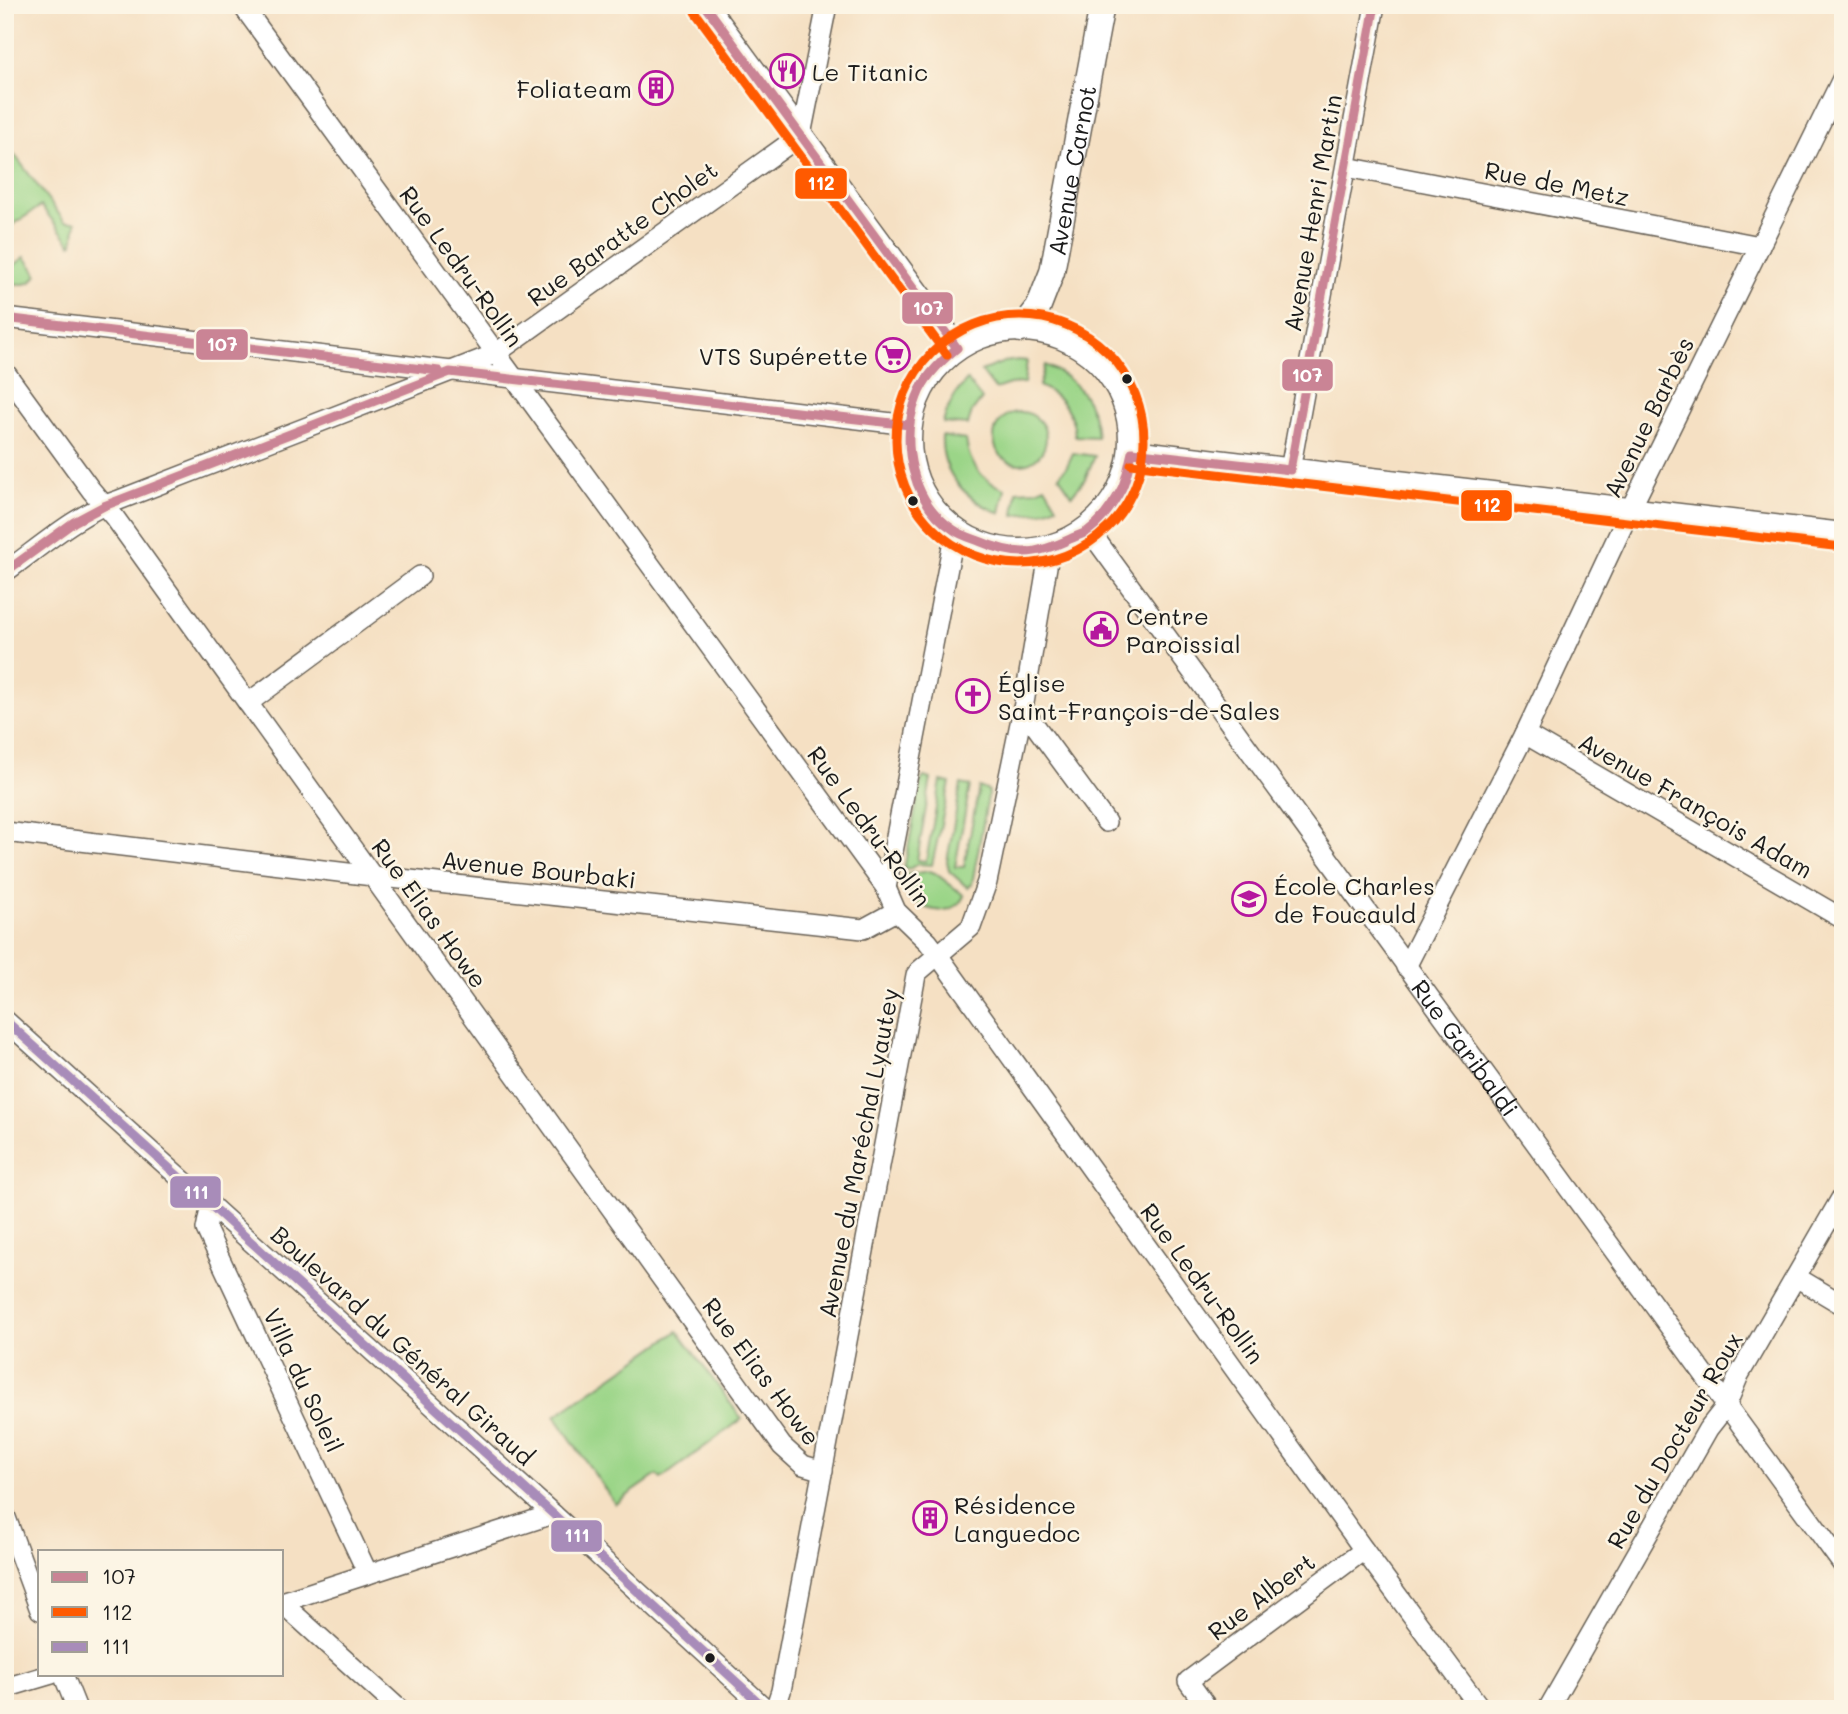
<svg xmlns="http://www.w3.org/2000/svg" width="1848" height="1714" font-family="Mali,sans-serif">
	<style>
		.green { fill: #9bd588; stroke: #5c7852; stroke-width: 2 }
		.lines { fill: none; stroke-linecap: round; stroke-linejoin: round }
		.minor-casing { stroke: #686156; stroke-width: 22 }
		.tertiary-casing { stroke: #686156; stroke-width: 27 }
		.minor { stroke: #fff; stroke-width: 19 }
		.tertiary { stroke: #fff; stroke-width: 24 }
		.bus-1-casing { stroke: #fcf5e5; stroke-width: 14 }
		.bus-2-casing { stroke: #fcf5e5; stroke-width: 14 }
		.bus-3-casing { stroke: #fcf5e5; stroke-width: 14 }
		.bus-1 { stroke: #ca8495; stroke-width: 9 }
		.bus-2 { stroke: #ff5a00; stroke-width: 9 }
		.bus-3 { stroke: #a88cb9; stroke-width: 9 }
		.bus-dot { fill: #1c1c1c; stroke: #fcf5e5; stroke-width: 2.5 }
		.labels { text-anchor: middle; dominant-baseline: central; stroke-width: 5; stroke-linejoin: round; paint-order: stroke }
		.poi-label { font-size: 24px; fill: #1c1c1c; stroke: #fcf5e5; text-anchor: start }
		.street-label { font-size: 24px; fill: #1c1c1c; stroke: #fcf5e5 }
		.line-badge { stroke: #fcf5e5; stroke-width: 2.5 }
		.badge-label { font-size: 19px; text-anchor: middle; font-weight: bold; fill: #fff }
	</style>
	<rect width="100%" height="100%" fill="#fcf5e5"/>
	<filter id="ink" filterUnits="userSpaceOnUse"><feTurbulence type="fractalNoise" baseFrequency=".0143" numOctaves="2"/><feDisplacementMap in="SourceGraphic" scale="14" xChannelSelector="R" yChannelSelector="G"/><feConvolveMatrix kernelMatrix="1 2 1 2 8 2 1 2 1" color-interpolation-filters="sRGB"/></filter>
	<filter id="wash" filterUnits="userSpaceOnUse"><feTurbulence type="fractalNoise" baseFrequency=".00686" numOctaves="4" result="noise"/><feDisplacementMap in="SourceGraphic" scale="28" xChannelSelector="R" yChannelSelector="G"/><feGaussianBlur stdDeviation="1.57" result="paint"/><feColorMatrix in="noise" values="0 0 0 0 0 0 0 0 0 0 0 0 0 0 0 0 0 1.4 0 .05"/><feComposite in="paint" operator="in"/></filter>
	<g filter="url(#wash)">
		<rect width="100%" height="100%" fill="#f5e0c3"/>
		<path class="green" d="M 5,142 L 65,222 L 76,222 L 73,243 L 71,244 L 41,206 L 5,230 Z
			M 25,257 L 37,274 C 31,288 18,284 5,282 L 5,272 Z
			M 1018,360 L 1027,361 L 1024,383 L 1010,384 L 995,389 L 981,371 L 1004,362 Z
			M 1045,365 C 1077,378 1095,403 1097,437 L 1075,436 C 1074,412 1060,395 1039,386 Z
			M 967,380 L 982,399 L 972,412 L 968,425 L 943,423 C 947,406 955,393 967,380 Z
			M994 438a26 26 0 1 1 52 0a26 26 0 1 1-52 0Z
			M 942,436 L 966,440 C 969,464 982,481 1005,489 L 1000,513 C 967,501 940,474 942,436 Z
			M 1073,453 L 1095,456 L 1085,479 L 1072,495 L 1059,476 L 1067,466 Z
			M 1045,486 L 1057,506 L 1042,512 L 1014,515 L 1017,491 L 1036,490 Z
			M 924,777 L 931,779 L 917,860 L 926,861 L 941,781 L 950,783 L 932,865 L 917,864 L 911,868 L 904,869 L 921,781 Z
			M 961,784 L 970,786 L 955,867 L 964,867 L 979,787 L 989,791 L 972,884 L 968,888 L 949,871 L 947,861 Z
			M 929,871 L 935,873 L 961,893 L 964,896 C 951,925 898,906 904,875 Z
			M 678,1331 L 742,1419 L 661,1479 L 657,1475 L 615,1504 L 555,1416 Z"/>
	</g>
	<g filter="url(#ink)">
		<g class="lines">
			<g class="minor-casing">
				<g id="minor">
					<path d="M 242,5 L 886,888 L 896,911 L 928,942 L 938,955 L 1364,1550 L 1481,1709"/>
					<path d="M 1346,167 L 1760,246"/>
					<path d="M 5,318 L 909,425"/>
					<path d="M 5,372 L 91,490 L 115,518 L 782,1446 L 803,1465 L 823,1471"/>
					<path d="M 1290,470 L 1375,5"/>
					<path id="s1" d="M 1089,530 L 1843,1565"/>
					<path d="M 5,572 C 39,548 79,512 119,500 L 495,354 L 801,135 L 827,5"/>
					<path d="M 248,703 L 420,576"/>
					<path d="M 1023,709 L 1106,822"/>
					<path d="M 1525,734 L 1843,919"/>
					<path d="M 5,832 L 373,876 L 863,929 L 896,911"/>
					<path d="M 886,888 L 955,531"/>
					<path d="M 1406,967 L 1525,734 L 1630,510 L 1843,77"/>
					<path d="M 5,1020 L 553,1514 L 766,1709"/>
					<path d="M 211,1205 L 206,1229 L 368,1574"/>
					<path d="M 1796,1277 L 1843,1305"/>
					<path d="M 5,1515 L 40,1610"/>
					<path d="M 282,1602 L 553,1514"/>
					<path d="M 282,1603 L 399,1709"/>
					<path d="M 63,1674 L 77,1709"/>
					<path d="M 5,1688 L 52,1674"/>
					<path d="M 775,1709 L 781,1691 L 916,975 L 919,971 L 971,927 L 987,882 L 1023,709 L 1050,549"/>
					<path d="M 1208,1709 L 1188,1681 L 1364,1550"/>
					<path d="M 1548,1709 L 1708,1429 L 1726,1406 L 1739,1375 L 1843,1195"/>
				</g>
			</g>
			<g class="tertiary-casing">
				<g id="tertiary">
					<path d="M 705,5 L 957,348"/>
					<circle cx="1020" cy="440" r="111"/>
					<path id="s2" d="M 1021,330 L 1038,308 L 1052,272 L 1102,5"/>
					<path d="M 1132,452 L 1843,535"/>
				</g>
			</g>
			<use href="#minor" class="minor"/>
			<use href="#tertiary" class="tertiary"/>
			<g class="bus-1-casing">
				<path id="bus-1" d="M 705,5 L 957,348 C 941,361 924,377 917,397 C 899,442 912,503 954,530 C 961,535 971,538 979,541 C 1014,556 1035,556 1070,539 C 1076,536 1084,534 1089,530 C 1103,520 1114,503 1122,488 C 1127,477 1129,464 1132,452 L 1290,470 L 1375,5
					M 5,318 L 439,371
					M 5,572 L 74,522 L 104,506 L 450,372 L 909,425"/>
			</g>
			<g class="bus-2-casing">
				<path id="bus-2" d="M 695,12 L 947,355
					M896 440a124 124 0 1 1 248 0a124 124 0 1 1-248 0Z
					M 1131,464 L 1842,547"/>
			</g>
			<g class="bus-3-casing">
				<path id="bus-3" d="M 5,1020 L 553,1514 L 766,1709"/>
			</g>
			<use href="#bus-1" class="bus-1"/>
			<use href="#bus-2" class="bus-2"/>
			<use href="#bus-3" class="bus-3"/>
		</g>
	</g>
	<defs>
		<g id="restaurant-ring" transform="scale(1.75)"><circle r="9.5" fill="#fcf5e5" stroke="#b5179e" stroke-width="1.5"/><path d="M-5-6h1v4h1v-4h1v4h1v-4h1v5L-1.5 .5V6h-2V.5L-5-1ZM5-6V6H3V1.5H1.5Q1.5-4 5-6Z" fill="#b5179e"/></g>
		<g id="building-ring" transform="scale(1.75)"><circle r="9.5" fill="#fcf5e5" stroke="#b5179e" stroke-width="1.5"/><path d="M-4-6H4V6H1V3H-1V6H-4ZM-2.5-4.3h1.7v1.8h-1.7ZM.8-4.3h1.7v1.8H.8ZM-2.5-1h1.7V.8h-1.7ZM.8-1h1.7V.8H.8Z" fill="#b5179e"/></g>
		<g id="supermarket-ring" transform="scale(1.75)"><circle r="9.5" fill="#fcf5e5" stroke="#b5179e" stroke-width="1.5"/><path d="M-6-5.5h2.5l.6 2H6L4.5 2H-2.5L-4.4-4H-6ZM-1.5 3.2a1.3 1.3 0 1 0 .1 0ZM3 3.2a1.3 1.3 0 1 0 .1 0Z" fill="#b5179e"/></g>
		<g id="civic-ring" transform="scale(1.75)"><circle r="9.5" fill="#fcf5e5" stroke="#b5179e" stroke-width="1.5"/><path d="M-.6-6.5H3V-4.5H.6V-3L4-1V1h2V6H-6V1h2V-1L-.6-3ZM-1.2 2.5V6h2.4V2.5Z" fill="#b5179e"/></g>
		<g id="church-ring" transform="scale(1.75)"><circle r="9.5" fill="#fcf5e5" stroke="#b5179e" stroke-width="1.5"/><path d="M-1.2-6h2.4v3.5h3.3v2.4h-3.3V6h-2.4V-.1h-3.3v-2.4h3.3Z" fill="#b5179e"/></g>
		<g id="school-ring" transform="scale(1.75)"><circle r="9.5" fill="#fcf5e5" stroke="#b5179e" stroke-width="1.5"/><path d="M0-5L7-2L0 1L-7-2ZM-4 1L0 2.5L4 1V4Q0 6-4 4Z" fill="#b5179e"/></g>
	</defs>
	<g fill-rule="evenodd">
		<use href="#restaurant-ring" x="787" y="71"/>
		<use href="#building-ring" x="656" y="88"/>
		<use href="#supermarket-ring" x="893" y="355"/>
		<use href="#civic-ring" x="1101" y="629"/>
		<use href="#church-ring" x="973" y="696"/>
		<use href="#school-ring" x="1249" y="899"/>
		<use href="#building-ring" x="930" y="1518"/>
	</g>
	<g class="bus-dot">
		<circle cx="1127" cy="379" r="6"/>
		<circle cx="913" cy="501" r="6"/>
		<circle cx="710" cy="1658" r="6"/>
	</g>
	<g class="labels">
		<g class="poi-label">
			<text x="812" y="71">Le Titanic</text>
			<text x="632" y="88" text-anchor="end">Foliateam</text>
			<text x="868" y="355" text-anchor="end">VTS Supérette</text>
			<text x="1126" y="615">Centre<tspan x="1126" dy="28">Paroissial</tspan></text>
			<text x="998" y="682">Église<tspan x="998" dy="28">Saint-François-de-Sales</tspan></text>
			<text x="1274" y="885">École Charles<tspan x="1274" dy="28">de Foucauld</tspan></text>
			<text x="954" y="1504">Résidence<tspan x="954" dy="28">Languedoc</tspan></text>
		</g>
		<g class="street-label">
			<text stroke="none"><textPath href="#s2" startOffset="170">Avenue Carnot</textPath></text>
			<text transform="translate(1557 183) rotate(11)">Rue de Metz</text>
			<text transform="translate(1312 213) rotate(-80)">Avenue Henri Martin</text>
			<text transform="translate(622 233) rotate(-36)">Rue Baratte Cholet</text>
			<text transform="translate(462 266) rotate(54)">Rue Ledru-Rollin</text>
			<text transform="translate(1648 417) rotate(-64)">Avenue Barbès</text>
			<text transform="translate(1696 805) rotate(30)">Avenue François Adam</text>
			<text transform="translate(870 826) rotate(54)">Rue Ledru-Rollin</text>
			<text transform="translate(539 869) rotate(6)">Avenue Bourbaki</text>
			<text transform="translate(430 913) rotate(54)">Rue Elias Howe</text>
			<text stroke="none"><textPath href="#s1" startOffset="640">Rue Garibaldi</textPath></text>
			<text transform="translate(858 1153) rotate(-79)">Avenue du Maréchal Lyautey</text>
			<text transform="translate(1203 1283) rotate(54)">Rue Ledru-Rollin</text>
			<text transform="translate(403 1345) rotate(42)">Boulevard du Général Giraud</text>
			<text transform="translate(762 1371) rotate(53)">Rue Elias Howe</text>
			<text transform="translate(304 1380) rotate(65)">Villa du Soleil</text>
			<text transform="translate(1674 1440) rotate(-60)">Rue du Docteur Roux</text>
			<text transform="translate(1261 1596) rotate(-37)">Rue Albert</text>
		</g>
	</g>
	<g class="line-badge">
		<rect x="794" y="167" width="54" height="33" rx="7" fill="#ff5a00"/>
		<rect x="901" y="291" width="53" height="34" rx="7" fill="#ca8495"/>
		<rect x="195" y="328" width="54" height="33" rx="7" fill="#ca8495"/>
		<rect x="1281" y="358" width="53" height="34" rx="7" fill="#ca8495"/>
		<rect x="1460" y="489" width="53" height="33" rx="7" fill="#ff5a00"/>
		<rect x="169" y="1175" width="53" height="34" rx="7" fill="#a88cb9"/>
		<rect x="550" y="1519" width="53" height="34" rx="7" fill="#a88cb9"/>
	</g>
	<g class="badge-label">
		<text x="821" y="190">112</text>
		<text x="928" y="315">107</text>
		<text x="222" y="351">107</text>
		<text x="1307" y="382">107</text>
		<text x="1487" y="512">112</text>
		<text x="196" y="1199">111</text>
		<text x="577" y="1542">111</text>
	</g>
	<rect width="1848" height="1714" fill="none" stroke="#fcf5e5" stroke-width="28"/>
	<rect x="38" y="1550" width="245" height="126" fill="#fcf5e5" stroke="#a29e95" stroke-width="2"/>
	<rect x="52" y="1572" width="35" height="10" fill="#ca8495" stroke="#a29e95" stroke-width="2"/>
	<text x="102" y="1584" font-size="21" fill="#1c1c1c">107</text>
	<rect x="52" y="1607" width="35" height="10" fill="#ff5a00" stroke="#a29e95" stroke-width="2"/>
	<text x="102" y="1620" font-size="21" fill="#1c1c1c">112</text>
	<rect x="52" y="1642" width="35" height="10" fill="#a88cb9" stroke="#a29e95" stroke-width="2"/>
	<text x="102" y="1654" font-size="21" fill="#1c1c1c">111</text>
</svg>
